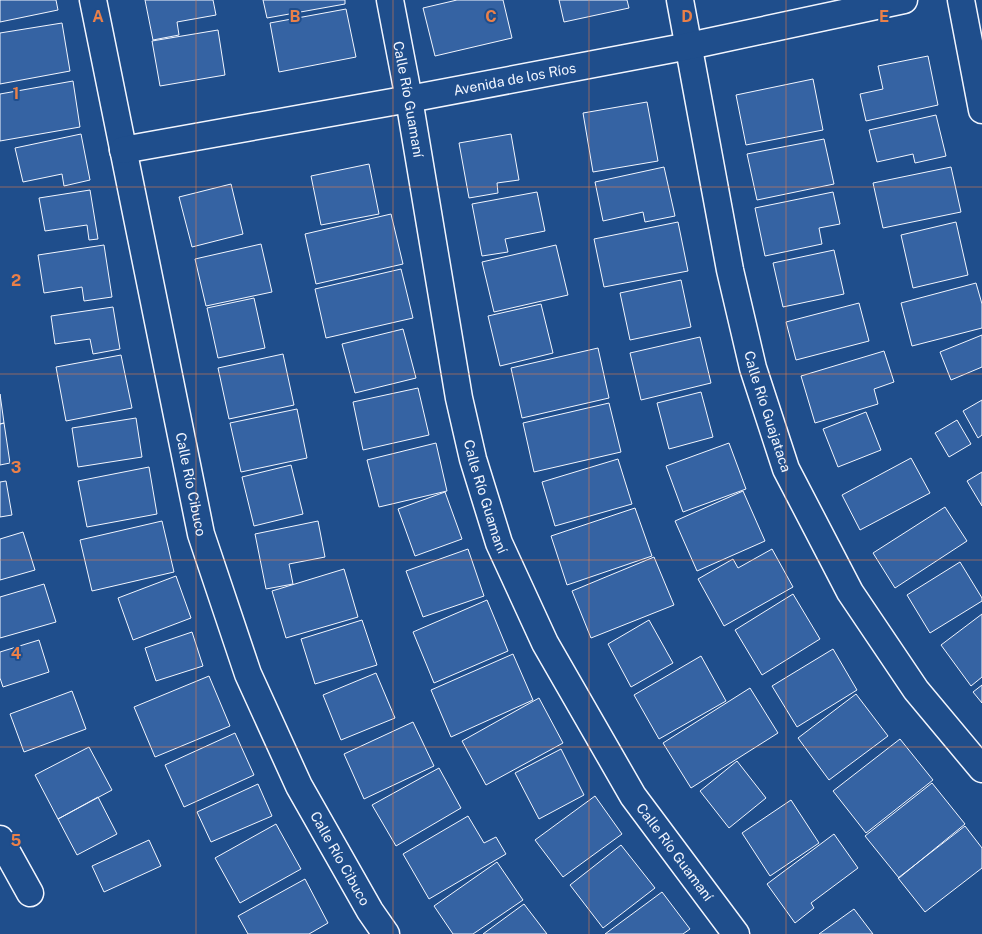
<svg xmlns="http://www.w3.org/2000/svg" width="982" height="934" font-family="'Public Sans',sans-serif">
	<style>
		.building { fill: #3563a3; stroke: #f2f6ff }
		.lines { fill: none; stroke-linecap: round; stroke-linejoin: round }
		.street-casing { stroke: #f2f6ff; stroke-width: 29 }
		.street { stroke: #1f4e8c; stroke-width: 26 }
		.grid { fill: none; stroke: #ea8049; stroke-width: 1; stroke-opacity: 0.55 }
		.labels { text-anchor: middle; dominant-baseline: central; stroke-width: 4; stroke-linejoin: round; paint-order: stroke }
		.street-label { font-size: 14px; fill: #f2f6ff; stroke: #1f4e8c }
		.grid-label { font-size: 16px; text-anchor: middle; font-weight: bold; fill: #ea8049; stroke: #1f4e8c; stroke-width: 4; stroke-linejoin: round; paint-order: stroke }
	</style>
	<rect width="100%" height="100%" fill="#1f4e8c"/>
	<path class="building" d="M 0,0 L 56,0 L 58,10 L 0,22 Z
		M 145,0 L 213,0 L 216,15 L 177,22 L 179,35 L 153,40 Z
		M 263,0 L 345,0 L 345,4 L 267,18 Z
		M 457,0 L 503,0 L 512,38 L 435,56 L 423,8 Z
		M 559,0 L 627,0 L 629,8 L 564,22 Z
		M 346,9 L 356,57 L 279,72 L 270,23 Z
		M 62,23 L 70,71 L 0,84 L 0,33 Z
		M 218,30 L 225,75 L 160,86 L 152,41 Z
		M 928,56 L 938,105 L 866,121 L 860,94 L 883,89 L 878,66 Z
		M 813,79 L 823,130 L 746,145 L 736,95 Z
		M 73,81 L 80,127 L 0,141 L 0,94 Z
		M 647,102 L 658,161 L 593,172 L 583,113 Z
		M 936,115 L 946,156 L 915,163 L 913,154 L 877,162 L 869,130 Z
		M 81,134 L 90,180 L 64,186 L 62,174 L 23,182 L 15,148 Z
		M 511,134 L 519,180 L 497,183 L 498,193 L 469,198 L 459,143 Z
		M 824,139 L 834,184 L 757,200 L 747,154 Z
		M 369,164 L 379,214 L 321,225 L 311,176 Z
		M 664,167 L 675,216 L 645,222 L 643,212 L 603,221 L 595,182 Z
		M 951,167 L 961,212 L 883,228 L 873,183 Z
		M 231,184 L 243,234 L 192,247 L 179,197 Z
		M 90,190 L 98,239 L 89,240 L 87,225 L 45,231 L 39,198 Z
		M 537,192 L 545,231 L 505,239 L 508,252 L 482,256 L 472,204 Z
		M 833,192 L 840,224 L 819,228 L 822,244 L 765,256 L 755,208 Z
		M 391,214 L 403,264 L 316,284 L 305,234 Z
		M 678,222 L 688,271 L 604,287 L 594,239 Z
		M 956,222 L 968,275 L 913,288 L 901,235 Z
		M 261,244 L 272,292 L 206,306 L 195,259 Z
		M 104,245 L 112,297 L 84,301 L 82,287 L 44,293 L 38,255 Z
		M 556,245 L 568,295 L 494,312 L 482,262 Z
		M 834,250 L 844,294 L 783,307 L 773,263 Z
		M 401,269 L 413,318 L 326,338 L 315,289 Z
		M 681,280 L 691,327 L 630,340 L 620,293 Z
		M 976,283 L 982,304 L 982,328 L 912,346 L 901,303 Z
		M 254,298 L 265,348 L 218,358 L 207,308 Z
		M 859,303 L 869,341 L 796,360 L 786,322 Z
		M 541,304 L 553,353 L 500,366 L 488,316 Z
		M 113,307 L 120,349 L 93,354 L 90,339 L 55,344 L 51,316 Z
		M 403,329 L 416,378 L 355,393 L 342,344 Z
		M 982,335 L 982,367 L 951,380 L 940,352 Z
		M 700,337 L 711,383 L 641,400 L 630,353 Z
		M 598,348 L 609,398 L 522,418 L 511,368 Z
		M 884,351 L 894,382 L 874,389 L 878,404 L 815,423 L 801,376 Z
		M 283,354 L 294,405 L 229,419 L 218,368 Z
		M 121,355 L 132,408 L 66,421 L 56,367 Z
		M 418,388 L 429,435 L 363,450 L 353,402 Z
		M 701,392 L 713,437 L 669,449 L 657,403 Z
		M 0,394 L 4,423 L 0,424 Z
		M 982,400 L 982,435 L 978,438 L 963,411 Z
		M 609,403 L 621,452 L 534,472 L 523,423 Z
		M 297,409 L 307,458 L 241,472 L 230,423 Z
		M 866,412 L 881,450 L 838,467 L 823,429 Z
		M 136,418 L 142,457 L 78,467 L 72,428 Z
		M 957,420 L 971,444 L 949,457 L 935,433 Z
		M 4,423 L 10,463 L 0,465 L 0,424 Z
		M 436,443 L 447,491 L 379,507 L 367,460 Z
		M 729,443 L 746,489 L 683,512 L 666,466 Z
		M 911,458 L 930,493 L 860,530 L 842,495 Z
		M 618,459 L 632,504 L 555,526 L 542,482 Z
		M 291,465 L 303,514 L 254,526 L 242,477 Z
		M 149,467 L 157,514 L 87,527 L 78,481 Z
		M 982,472 L 982,506 L 967,481 Z
		M 6,481 L 12,515 L 0,517 L 0,482 Z
		M 743,491 L 765,541 L 697,571 L 675,521 Z
		M 445,492 L 462,539 L 415,556 L 398,509 Z
		M 945,507 L 967,541 L 895,588 L 873,553 Z
		M 635,508 L 652,556 L 567,585 L 551,536 Z
		M 162,521 L 174,572 L 92,591 L 80,540 Z
		M 318,521 L 325,557 L 289,564 L 293,584 L 266,589 L 255,534 Z
		M 23,532 L 35,570 L 0,580 L 0,539 Z
		M 468,549 L 484,596 L 423,617 L 406,571 Z
		M 772,549 L 793,587 L 724,626 L 698,579 L 733,559 L 738,568 Z
		M 654,557 L 674,605 L 591,638 L 572,591 Z
		M 960,562 L 982,598 L 982,601 L 930,633 L 907,595 Z
		M 344,569 L 358,617 L 286,638 L 272,591 Z
		M 176,576 L 191,618 L 133,640 L 118,598 Z
		M 44,584 L 56,622 L 0,638 L 0,597 Z
		M 793,594 L 820,639 L 762,675 L 735,630 Z
		M 487,600 L 508,651 L 434,683 L 413,632 Z
		M 982,614 L 982,677 L 971,686 L 941,645 Z
		M 362,620 L 377,665 L 315,684 L 301,639 Z
		M 649,620 L 673,663 L 631,687 L 608,644 Z
		M 192,632 L 203,666 L 156,681 L 145,648 Z
		M 39,640 L 49,672 L 3,687 L 0,678 L 0,652 Z
		M 833,649 L 857,690 L 797,727 L 772,686 Z
		M 513,654 L 533,700 L 451,737 L 431,690 Z
		M 701,656 L 726,701 L 659,739 L 634,695 Z
		M 376,673 L 395,718 L 341,740 L 323,695 Z
		M 209,676 L 230,726 L 155,757 L 134,707 Z
		M 982,685 L 982,703 L 973,692 Z
		M 750,688 L 778,733 L 691,788 L 663,743 Z
		M 72,691 L 86,729 L 24,752 L 10,714 Z
		M 856,694 L 888,736 L 829,780 L 798,738 Z
		M 539,698 L 563,743 L 486,785 L 462,741 Z
		M 413,722 L 434,766 L 364,799 L 344,754 Z
		M 235,733 L 254,775 L 184,807 L 165,765 Z
		M 900,739 L 933,780 L 866,833 L 833,791 Z
		M 89,747 L 112,790 L 58,819 L 35,775 Z
		M 561,749 L 584,795 L 539,819 L 515,773 Z
		M 737,761 L 766,798 L 729,828 L 700,791 Z
		M 439,768 L 461,808 L 396,846 L 372,805 Z
		M 932,783 L 965,824 L 899,878 L 865,836 Z
		M 258,784 L 272,816 L 211,842 L 197,812 Z
		M 595,796 L 622,834 L 563,877 L 535,840 Z
		M 98,797 L 117,834 L 77,855 L 58,819 Z
		M 791,800 L 819,843 L 770,876 L 742,833 Z
		M 468,816 L 484,843 L 496,837 L 506,854 L 429,899 L 403,854 Z
		M 276,824 L 301,869 L 240,903 L 215,858 Z
		M 965,826 L 982,848 L 982,868 L 925,912 L 898,878 Z
		M 834,834 L 858,868 L 811,903 L 814,908 L 795,923 L 767,884 Z
		M 149,840 L 161,866 L 104,892 L 92,866 Z
		M 621,845 L 655,888 L 603,928 L 570,885 Z
		M 497,862 L 523,900 L 473,934 L 453,934 L 434,906 Z
		M 305,879 L 328,923 L 309,934 L 248,934 L 238,916 Z
		M 662,892 L 690,929 L 683,934 L 605,934 Z
		M 524,904 L 547,934 L 483,934 Z
		M 854,909 L 873,934 L 819,934 Z"/>
	<g class="lines">
		<g class="street-casing">
			<g id="street">
				<path id="s1" d="M 93,0 L 201,534 L 248,674 L 299,786 L 370,911 L 386,934"/>
				<path id="s2" d="M 390,0 L 409,99 L 459,398 L 473,459 L 499,543 L 545,643 L 633,796 L 736,934"/>
				<path id="s3" d="M 680,0 L 730,270 L 753,368 L 786,469 L 850,592 L 916,690 L 982,769"/>
				<path d="M 961,0 L 982,110"/>
				<path id="s4" d="M 123,150 L 409,99 L 689,46 L 904,0"/>
				<path d="M 0,839 L 30,893"/>
			</g>
		</g>
		<use href="#street" class="street"/>
	</g>
	<path class="grid" d="M 196,0 L 196,934M 393,0 L 393,934M 589,0 L 589,934M 786,0 L 786,934M 0,187 L 982,187M 0,374 L 982,374M 0,560 L 982,560M 0,747 L 982,747"/>
	<g class="labels">
		<g class="street-label">
			<text stroke="none"><textPath href="#s4" startOffset="398">Avenida de los Ríos</textPath></text>
			<text stroke="none"><textPath href="#s2" startOffset="101">Calle Río Guamaní</textPath></text>
			<text stroke="none"><textPath href="#s3" startOffset="421">Calle Río Guajataca</textPath></text>
			<text stroke="none"><textPath href="#s1" startOffset="494">Calle Río Cibuco</textPath></text>
			<text stroke="none"><textPath href="#s2" startOffset="506">Calle Río Guamaní</textPath></text>
			<text stroke="none"><textPath href="#s2" startOffset="911">Calle Río Guamaní</textPath></text>
			<text stroke="none"><textPath href="#s1" startOffset="899">Calle Río Cibuco</textPath></text>
		</g>
	</g>
	<g class="grid-label">
		<text x="98" y="22">A</text>
		<text x="295" y="22">B</text>
		<text x="491" y="22">C</text>
		<text x="687" y="22">D</text>
		<text x="884" y="22">E</text>
		<text x="16" y="99">1</text>
		<text x="16" y="286">2</text>
		<text x="16" y="473">3</text>
		<text x="16" y="659">4</text>
		<text x="16" y="846">5</text>
	</g>
</svg>
